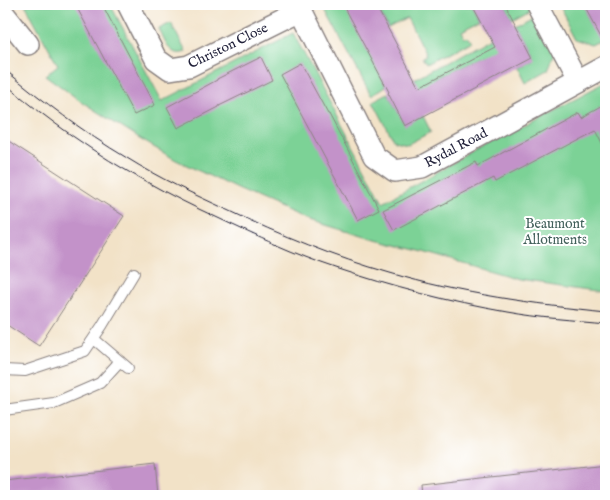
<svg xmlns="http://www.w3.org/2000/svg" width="610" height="500" font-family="'IM FELL English',serif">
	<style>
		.green { fill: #7cd296; stroke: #4f7a68 }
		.building { fill: #c392c9 }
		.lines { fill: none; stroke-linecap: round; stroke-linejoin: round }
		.service-casing { stroke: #8a8281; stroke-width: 12 }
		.minor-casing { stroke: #8a8281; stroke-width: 24 }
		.service { stroke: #fff; stroke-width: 10 }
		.minor { stroke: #fff; stroke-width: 21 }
		.tram { stroke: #22223b; stroke-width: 1 }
		.labels { text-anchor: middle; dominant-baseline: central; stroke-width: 4; stroke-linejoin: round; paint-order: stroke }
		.street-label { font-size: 14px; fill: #22223b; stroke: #fff }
		.park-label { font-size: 14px; fill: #42605b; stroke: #fff }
	</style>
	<rect width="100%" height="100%" fill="#fff"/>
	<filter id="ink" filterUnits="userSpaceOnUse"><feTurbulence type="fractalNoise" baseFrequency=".02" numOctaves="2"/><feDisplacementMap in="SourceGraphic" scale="10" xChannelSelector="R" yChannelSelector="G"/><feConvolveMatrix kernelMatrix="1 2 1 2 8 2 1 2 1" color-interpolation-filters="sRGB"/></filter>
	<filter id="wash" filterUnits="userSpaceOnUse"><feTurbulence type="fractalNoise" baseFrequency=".0096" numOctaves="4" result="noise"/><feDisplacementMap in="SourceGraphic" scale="20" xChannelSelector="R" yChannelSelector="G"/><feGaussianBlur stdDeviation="1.12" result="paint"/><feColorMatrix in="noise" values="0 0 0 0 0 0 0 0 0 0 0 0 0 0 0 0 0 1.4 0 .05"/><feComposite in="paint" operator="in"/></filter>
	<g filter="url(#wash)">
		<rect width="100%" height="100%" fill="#f2e2c7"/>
		<path class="green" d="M 25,4 L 110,4 L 162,101 L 293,33 L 383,202 L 475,151 L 606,82 L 606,291 L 518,279 L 417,250 L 372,239 L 306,219 L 239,190 L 176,160 L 138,138 L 79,100 L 45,75 L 58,65 Z
			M 326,4 L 343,4 L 386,86 L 380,90 L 371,95 L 323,6 Z
			M 375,4 L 472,4 L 479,17 L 459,27 L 463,35 L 466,33 L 470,40 L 426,64 L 422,57 L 426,55 L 407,18 L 388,28 Z
			M 505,4 L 530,4 L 532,7 L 512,18 Z
			M 559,4 L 584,4 L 596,25 L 606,20 L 606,39 L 596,44 L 577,38 Z
			M 535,13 L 555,50 L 548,70 L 525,83 L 517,67 L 533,58 L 515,24 Z
			M 171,23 L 186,52 C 169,58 165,41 159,29 Z
			M 498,32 L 507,49 L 478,56 L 434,79 L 438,86 L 413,99 L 405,84 Z
			M 388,93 L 405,125 L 423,116 L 431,132 L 408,144 L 394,141 L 373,101 Z"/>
		<g id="blocks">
			<path class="building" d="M 75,4 L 102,4 L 155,105 L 134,115 Z
				M 342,4 L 375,4 L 419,87 L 495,47 L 472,4 L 505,4 L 533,58 L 405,126 L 388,93 L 389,92 Z
				M 584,4 L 606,4 L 606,45 Z
				M 261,57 L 272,80 L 219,106 L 219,107 L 178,128 L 167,107 L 217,80 L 217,79 Z
				M 300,63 L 328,114 L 329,114 L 379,209 L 358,220 L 280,74 Z
				M 606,103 L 606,151 L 595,129 L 495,182 L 493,178 L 394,230 L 383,210 L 476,162 L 478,166 L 578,112 L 581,117 Z
				M 4,138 L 124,216 L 39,346 L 4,323 Z
				M 155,464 L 158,496 L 4,496 L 4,481 Z
				M 606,464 L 606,496 L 422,496 L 421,485 Z"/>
		</g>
	</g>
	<g filter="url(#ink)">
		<use href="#blocks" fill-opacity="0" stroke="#8a8281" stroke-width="1"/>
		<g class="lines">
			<g class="service-casing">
				<path id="service" d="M 94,339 L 128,368
					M 4,370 L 25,371 L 85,351 L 102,326 L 134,273
					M 4,410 L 54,403 L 100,383 L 120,361"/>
			</g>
			<g class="minor-casing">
				<path id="minor" d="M 128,4 L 156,59 L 170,69 L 189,66 L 301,10
					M 298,4 L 374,156 L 395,171 L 422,167 L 606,67
					M 537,4 L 578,82
					M 4,14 L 28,44"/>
			</g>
			<use href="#service" class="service"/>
			<use href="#minor" class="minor"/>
			<path class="tram" d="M 4,69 C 43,101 83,132 127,158 C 159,178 193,194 228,210 C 280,235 334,257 390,273 C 460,294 534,304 606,311
				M 4,83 C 48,120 96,155 147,182 C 170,195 194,207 218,218 C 256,236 296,255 336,268 C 392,287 450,302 508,312 C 541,318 574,320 606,323"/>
		</g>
	</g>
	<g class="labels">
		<g class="street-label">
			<text transform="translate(228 46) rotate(-26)">Christon Close</text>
			<text transform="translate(456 148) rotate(-28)">Rydal Road</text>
		</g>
		<g class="park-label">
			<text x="555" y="224">Beaumont<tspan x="555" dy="16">Allotments</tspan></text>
		</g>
	</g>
	<rect width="610" height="500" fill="none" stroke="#fff" stroke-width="20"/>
</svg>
